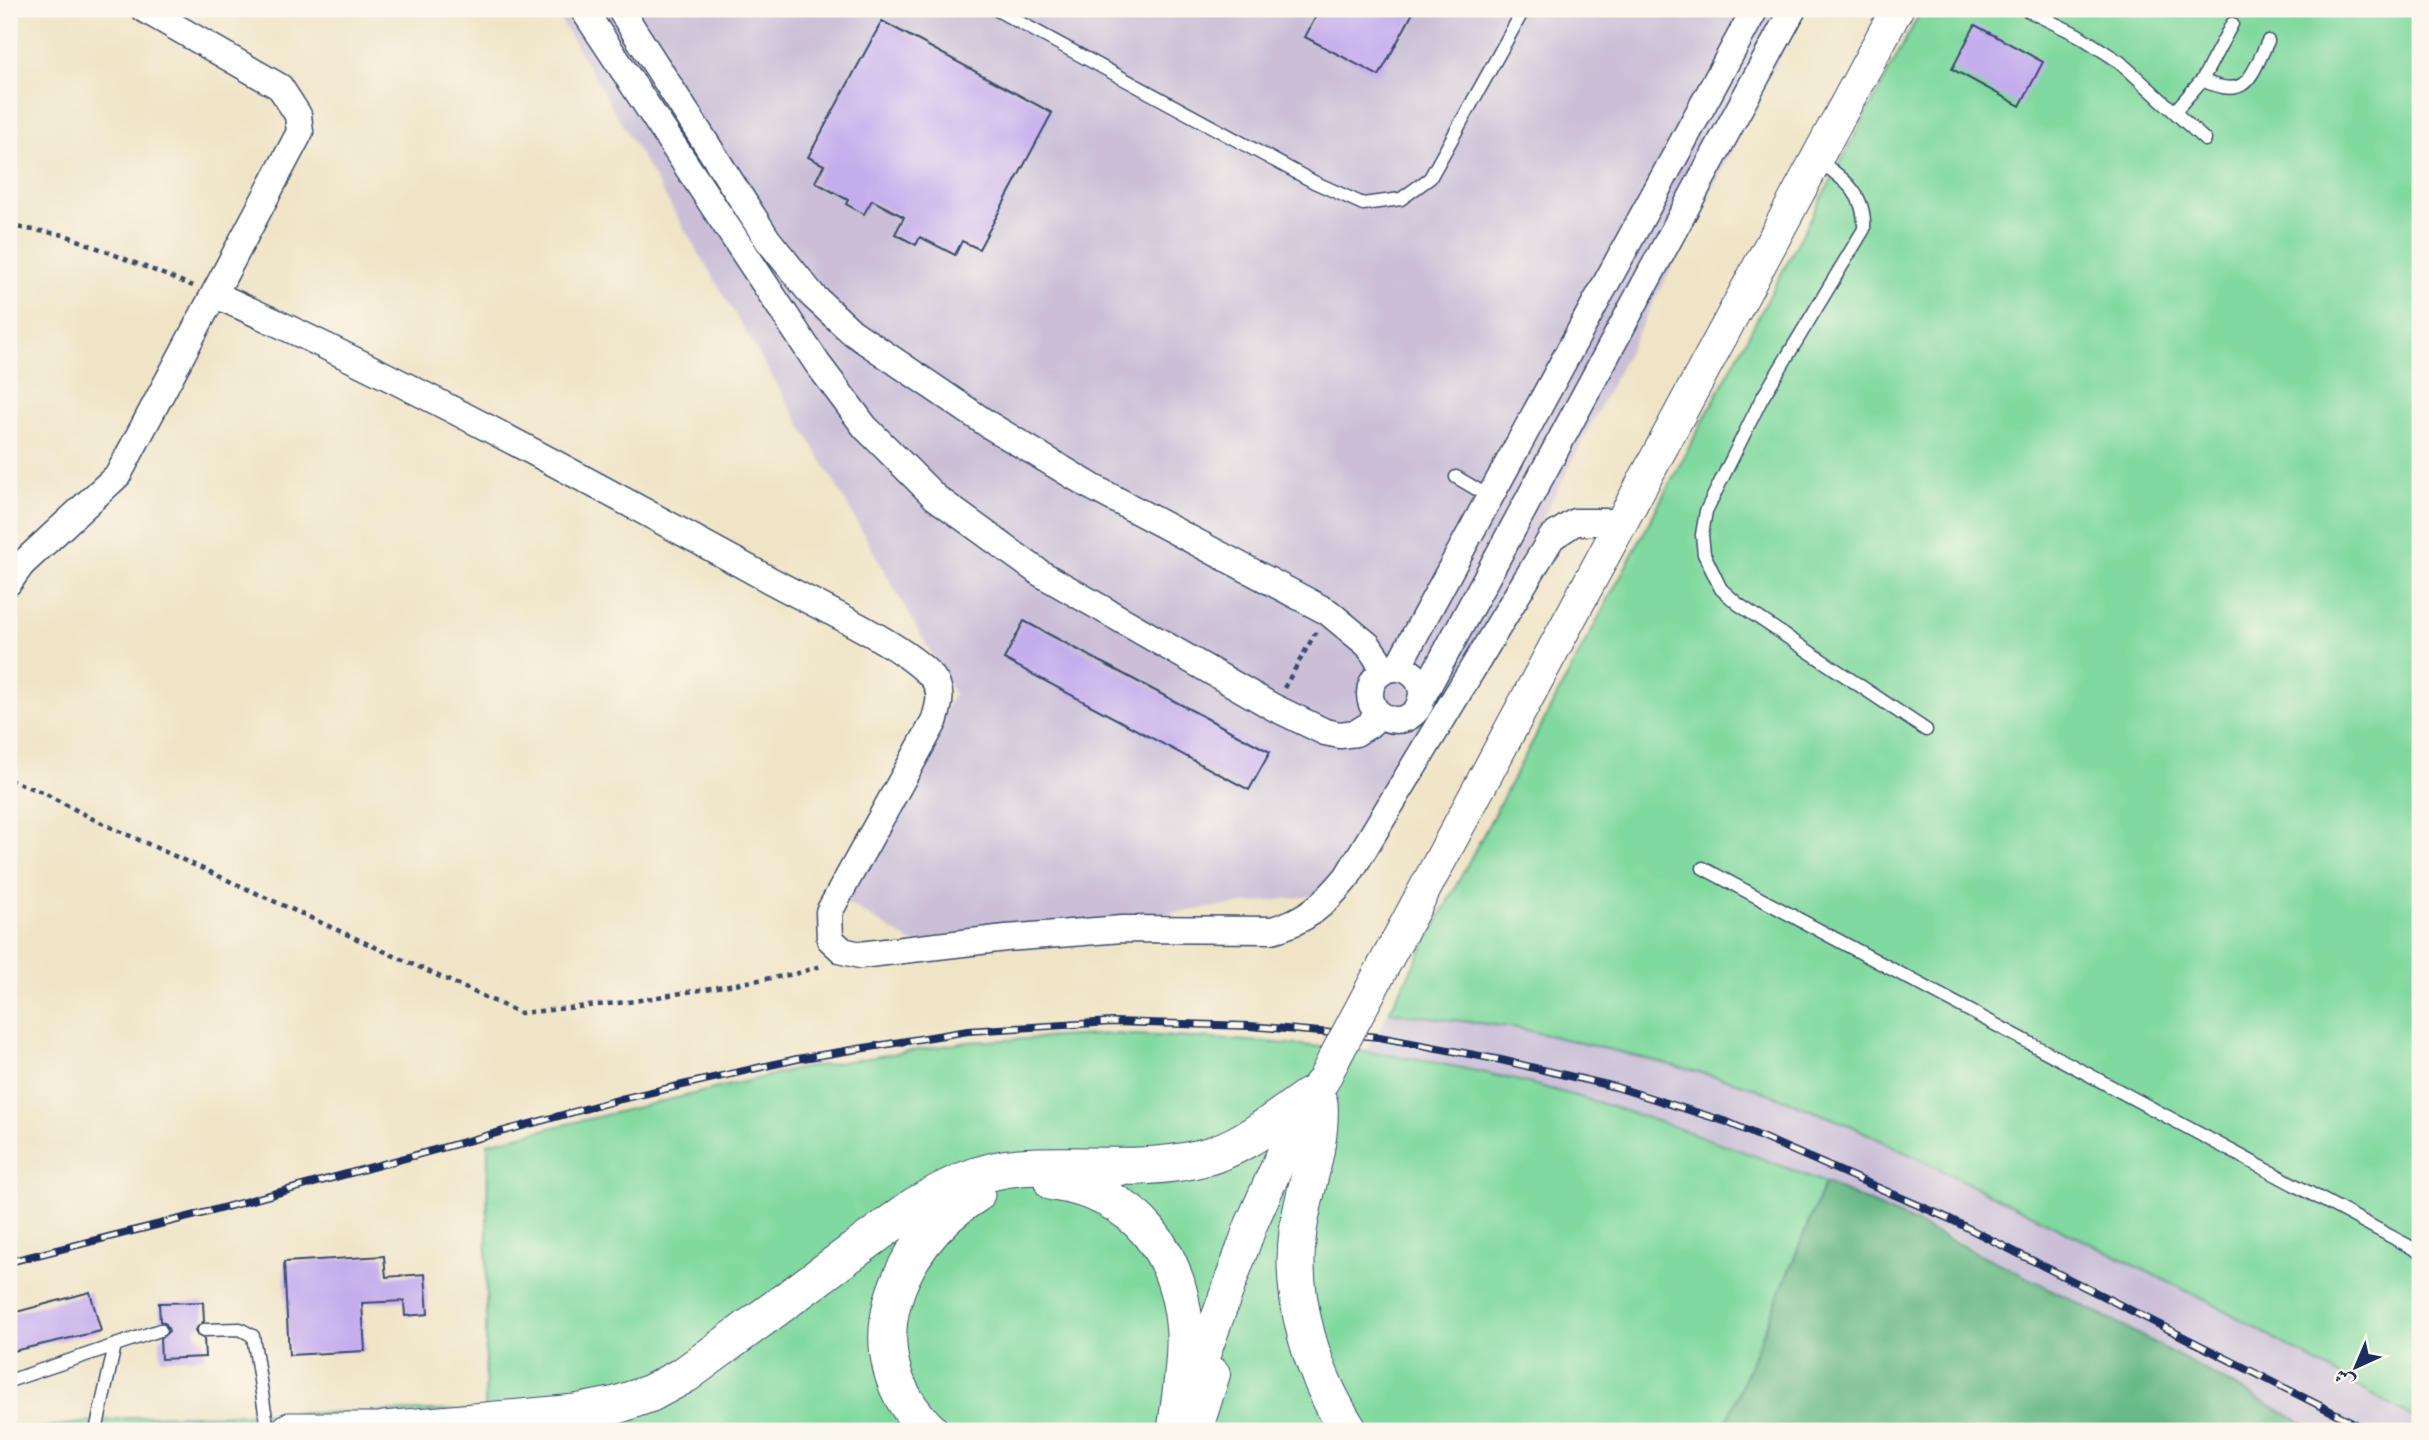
<svg xmlns="http://www.w3.org/2000/svg" width="2429" height="1440" font-family="'IM FELL Double Pica',Amiri,serif">
	<style>
		.industrial { fill: #cabfd7 }
		.green { fill: #80d99e; stroke: #4e847e; stroke-width: 2 }
		.forest { fill: #68b985; stroke: #427472; stroke-width: 2 }
		.building { fill: #c4aded }
		.lines { fill: none; stroke-linecap: round; stroke-linejoin: round }
		.service-casing { stroke: #3b4a6e; stroke-width: 15 }
		.minor-casing { stroke: #3b4a6e; stroke-width: 29 }
		.tertiary-casing { stroke: #3b4a6e; stroke-width: 34 }
		.secondary-casing { stroke: #3b4a6e; stroke-width: 39 }
		.path { stroke: #3b4a6e; stroke-width: 4.5; stroke-dasharray: 5 5; stroke-linecap: butt }
		.service { stroke: #fff; stroke-width: 12 }
		.minor { stroke: #fff; stroke-width: 26 }
		.tertiary { stroke: #fff; stroke-width: 32 }
		.secondary { stroke: #fff; stroke-width: 37 }
		.rail-casing { stroke: #1b2f5e; stroke-width: 8 }
		.rail { stroke: #fbf7ec; stroke-width: 5; stroke-dasharray: 16; stroke-linecap: butt }
		.tertiary-bridge-casing { stroke: #3b4a6e; stroke-width: 34; stroke-linecap: butt }
		.tertiary-bridge { stroke: #fff; stroke-width: 32 }
	</style>
	<rect width="100%" height="100%" fill="#fbf7ec"/>
	<filter id="ink" filterUnits="userSpaceOnUse"><feTurbulence type="fractalNoise" baseFrequency=".0143" numOctaves="2"/><feDisplacementMap in="SourceGraphic" scale="14" xChannelSelector="R" yChannelSelector="G"/><feConvolveMatrix kernelMatrix="1 2 1 2 8 2 1 2 1" color-interpolation-filters="sRGB"/></filter>
	<filter id="wash" filterUnits="userSpaceOnUse"><feTurbulence type="fractalNoise" baseFrequency=".00686" numOctaves="4" result="noise"/><feDisplacementMap in="SourceGraphic" scale="28" xChannelSelector="R" yChannelSelector="G"/><feGaussianBlur stdDeviation="1.57" result="paint"/><feColorMatrix in="noise" values="0 0 0 0 0 0 0 0 0 0 0 0 0 0 0 0 0 1.4 0 .05"/><feComposite in="paint" operator="in"/></filter>
	<g filter="url(#wash)">
		<rect width="100%" height="100%" fill="#efe4c6"/>
		<path class="industrial" d="M 554,9 L 1804,9 L 1469,662 L 1327,894 L 915,944 L 840,899 L 954,694 L 828,471 Z
			M 1389,1012 L 1517,1028 L 1624,1053 L 1744,1084 L 1852,1126 L 2217,1306 L 2420,1422 L 2420,1431 L 2317,1431 L 2185,1358 L 1943,1233 L 1716,1140 L 1610,1106 L 1492,1075 L 1366,1052 Z"/>
		<path class="green" d="M 1922,9 L 2420,9 L 2420,1422 L 2217,1306 L 1852,1126 L 1744,1084 L 1624,1053 L 1517,1028 L 1389,1012 Z
			M 1111,1034 C 1196,1038 1281,1041 1366,1052 C 1524,1072 1677,1124 1825,1183 L 1723,1431 L 9,1431 L 149,1416 L 485,1410 L 488,1143 L 798,1069 L 968,1042 Z"/>
		<path class="forest" d="M 1825,1183 C 1994,1255 2156,1343 2317,1431 L 1723,1431 Z"/>
		<g id="blocks">
			<path class="building" d="M 1320,9 L 1415,9 L 1379,76 L 1305,37 Z
				M 882,21 L 1052,113 L 979,249 L 962,241 L 955,255 L 920,237 L 916,245 L 895,234 L 904,217 L 872,200 L 864,214 L 846,204 L 848,200 L 815,182 L 824,165 L 808,157 Z
				M 1975,25 L 2043,62 L 2020,106 L 1952,69 Z
				M 1024,621 L 1270,752 L 1249,790 L 1004,659 Z
				M 384,1256 L 386,1277 L 425,1274 L 428,1314 L 405,1316 L 404,1301 L 362,1303 L 365,1351 L 289,1355 L 284,1262 Z
				M 90,1292 L 101,1331 L 9,1352 L 9,1314 Z
				M 203,1302 L 204,1321 L 195,1330 L 197,1335 L 204,1339 L 205,1357 L 161,1359 L 160,1339 L 169,1331 L 166,1324 L 160,1321 L 159,1303 Z"/>
		</g>
	</g>
	<g filter="url(#ink)">
		<use href="#blocks" fill-opacity="0" stroke="#3b4a6e" stroke-width="2"/>
		<g class="lines">
			<g class="service-casing">
				<path id="service" d="M 995,9 L 1314,182 L 1363,204 L 1401,199 L 1430,178 L 1524,9
					M 2025,9 L 2078,35 L 2120,62 L 2205,140
					M 2202,80 C 2247,101 2250,78 2268,41
					M 2175,111 L 2202,80 L 2232,24
					M 1818,160 C 1844,179 1866,194 1864,229 L 1761,400 L 1706,511 L 1702,535 L 1704,554 L 1721,589 L 1738,604 L 1926,730
					M 1456,477 L 1490,497
					M 1703,868 L 2420,1252
					M 204,1330 L 240,1329 L 253,1336 L 268,1431
					M 9,1381 L 160,1330
					M 96,1431 L 115,1345"/>
			</g>
			<g class="minor-casing">
				<path id="minor" d="M 583,9 L 817,363 L 865,427 L 935,497 L 1040,573 L 1273,707 L 1325,732 L 1340,735 L 1356,733 L 1369,725 L 1380,714
					M 620,9 L 768,240 L 813,296 L 852,332 L 989,425 L 1092,487 L 1328,612 L 1368,645 L 1385,670
					M 216,295 C 405,380 587,480 768,579 C 811,603 902,643 932,677 C 944,692 939,706 934,722 L 829,912 L 830,939 L 843,951 L 860,955 L 1006,938 L 1122,929 L 1272,930 C 1306,921 1325,904 1347,877 L 1552,537 L 1575,522 L 1624,522
					M 9,582 L 22,564 L 118,475 L 300,132 L 298,115 L 280,87 L 144,9
					M 1397,668 L 1755,9
					M1370 694a26 26 0 1 1 52 0a26 26 0 1 1-52 0Z
					M 1421,699 L 1793,9"/>
			</g>
			<g class="tertiary-casing">
				<path id="tertiary" d="M 1384,965 L 1897,9
					M 1189,1396 L 1251,1225 L 1308,1097 L 1323,1081 L 1333,1061
					M 1196,1431 L 1214,1374"/>
			</g>
			<g class="secondary-casing">
				<path id="secondary" d="M 1319,1103 C 1322,1145 1304,1189 1298,1231 C 1289,1299 1312,1374 1349,1431
					M 1053,1182 C 1137,1194 1180,1252 1185,1334 C 1186,1366 1180,1400 1176,1431
					M 384,1430 L 576,1413 L 617,1405 L 651,1393 L 686,1374 L 915,1206 C 947,1187 981,1170 1019,1167 C 1080,1162 1141,1173 1201,1158 C 1241,1149 1275,1120 1308,1097
					M 290,1431 L 407,1431
					M 930,1431 C 850,1356 894,1244 976,1194"/>
			</g>
			<path class="path" d="M 9,226 L 65,235 L 193,286
				M 1284,688 L 1316,632
				M 9,780 L 42,792 L 93,819 L 520,1013 L 628,1002 L 795,974 L 824,965"/>
			<use href="#service" class="service"/>
			<use href="#minor" class="minor"/>
			<use href="#tertiary" class="tertiary"/>
			<use href="#secondary" class="secondary"/>
			<g class="rail-casing">
				<path id="rail" d="M 9,1262 L 204,1213 L 621,1099 L 797,1059 L 968,1031 L 1112,1022 L 1250,1026 L 1379,1037 L 1501,1060 L 1616,1087 L 1727,1122 L 1950,1219 L 2370,1431"/>
			</g>
			<use href="#rail" class="rail"/>
			<g class="tertiary-bridge-casing">
				<path id="tertiary-bridge" d="M 1333,1061 L 1384,965"/>
			</g>
			<use href="#tertiary-bridge" class="tertiary-bridge"/>
		</g>
	</g>
	<rect width="2429" height="1440" fill="none" stroke="#fbf7ec" stroke-width="35"/>
	<g transform="translate(2356 1367) rotate(224)" stroke="#fbf7ec" stroke-width="5" paint-order="stroke">
	<path d="M0-5L12 26L0 18L-12 26Z" fill="#1b2f5e"/>
	<text y="-10" font-size="19" font-weight="bold" text-anchor="middle" fill="#1b2f5e">ش</text>
	</g>
</svg>
